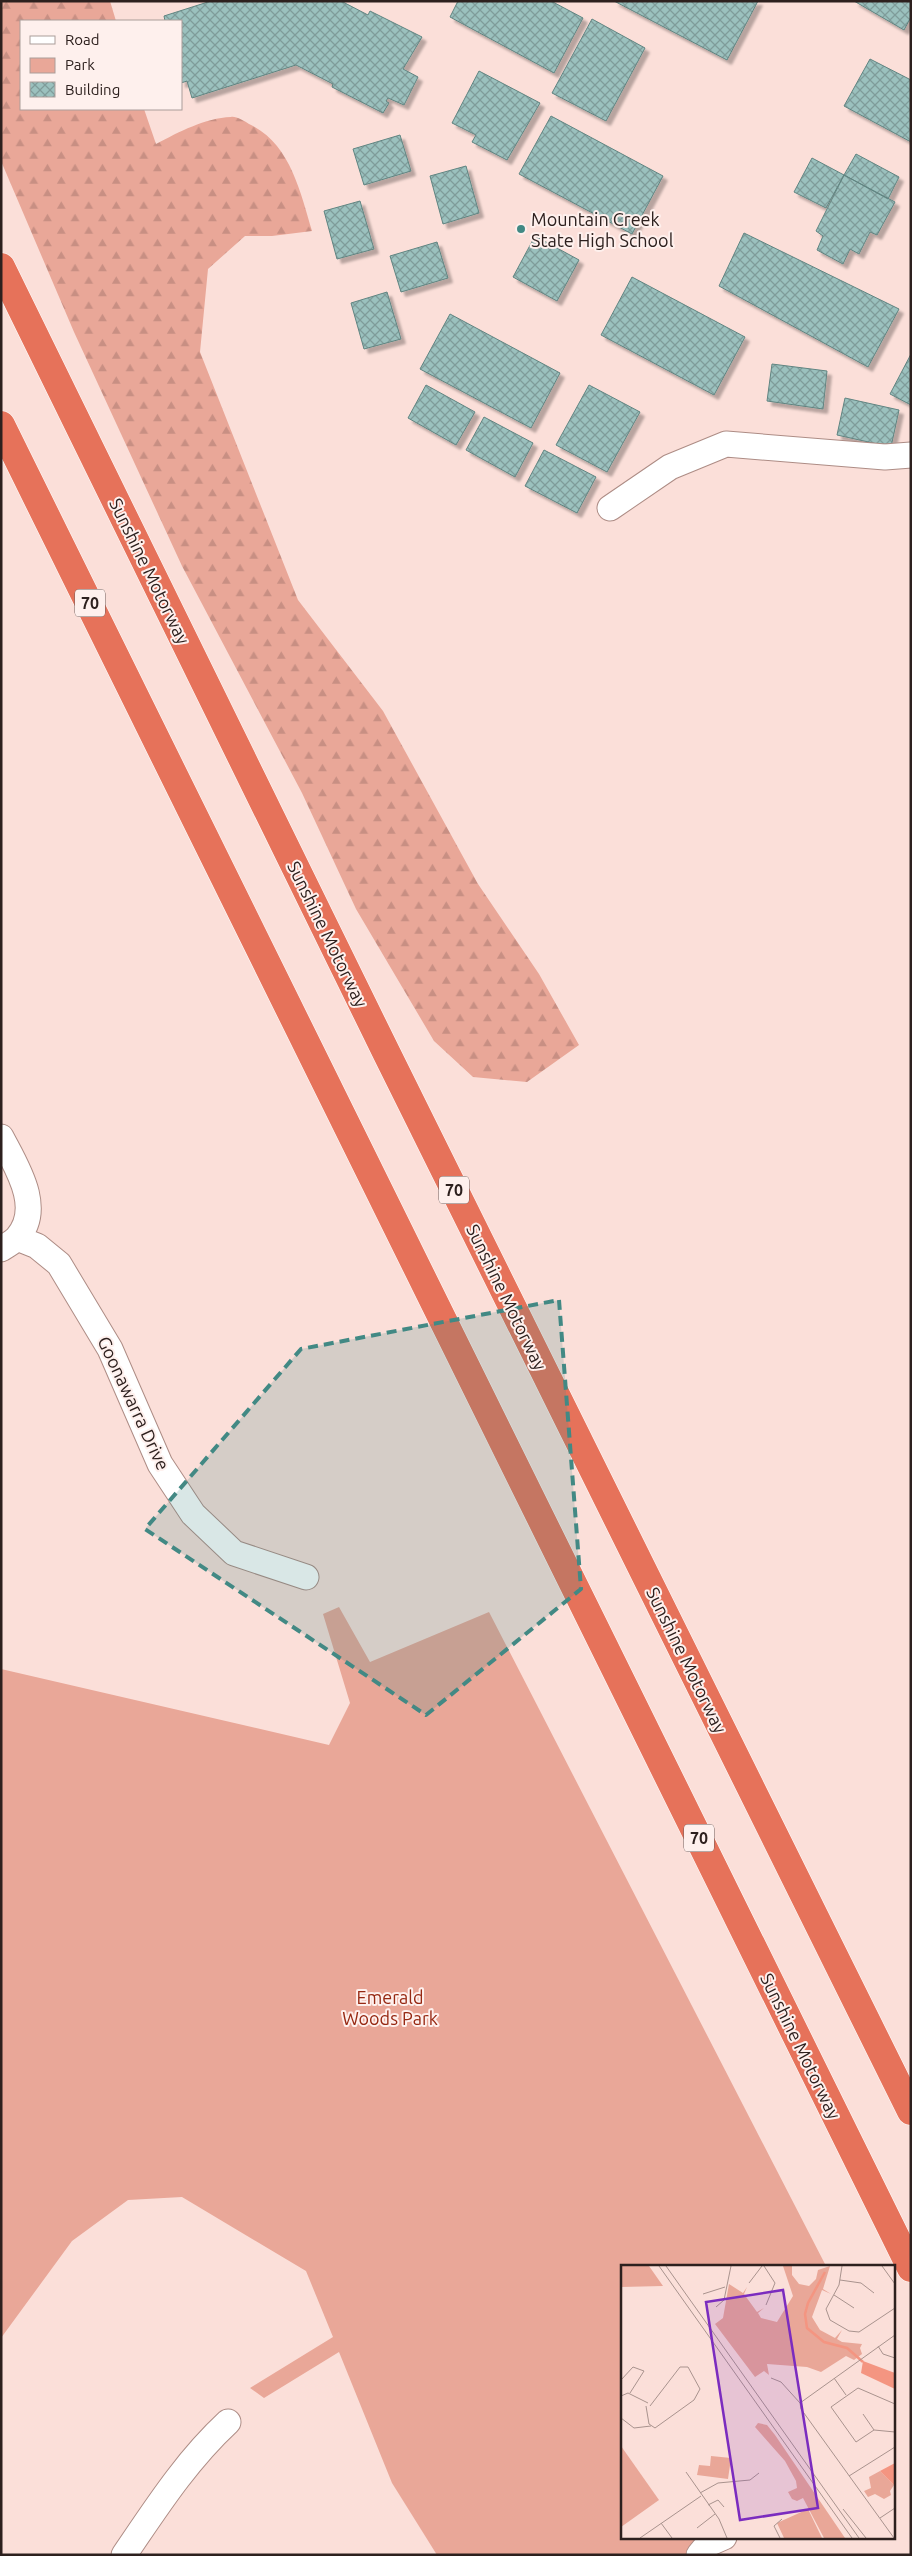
<svg xmlns="http://www.w3.org/2000/svg" width="912" height="2556" font-family="Ubuntu,sans-serif">
	<style>
		.forest { fill: url(#forest-firs) }
		.park { fill: #e9a798 }
		.building { fill: url(#building-cross-hatch); stroke: #608481; filter: url(#shadow) }
		.lines { fill: none; stroke-linecap: round; stroke-linejoin: round }
		.minor-casing { stroke: #ad8c85; stroke-width: 27 }
		.highway-casing { stroke: #fff; stroke-width: 29 }
		.minor { stroke: #fff; stroke-width: 25 }
		.highway { stroke: #e6725a; stroke-width: 28 }
		.marked { fill: #428984; fill-opacity: 0.2; stroke: #428984; stroke-width: 4; stroke-dasharray: 10 6; stroke-linejoin: round }
		.poi-dot { fill: #428984; stroke: #fef0ed; stroke-width: 2 }
		.labels { text-anchor: middle; dominant-baseline: central; stroke-width: 4; stroke-linejoin: round; paint-order: stroke }
		.shield { fill: #fef0ed; stroke: #6c5e5c; stroke-width: 1 }
		.shield-label { font-size: 16px; font-weight: bold; fill: #2d201e }
		.poi-label { font-size: 18px; fill: #2d201e; stroke: #fef0ed; text-anchor: start }
		.street-label { font-size: 18px; fill: #2d201e; stroke: #fef0ed }
		.park-label { font-size: 18px; fill: #962812; stroke: #fef0ed }
		.inset-river { fill: none; stroke: #f49581; stroke-width: 2.5 }
		.inset-road { fill: none; stroke: #a9938e; stroke-width: 1 }
		.view { fill: #7b2cbf; fill-opacity: 0.15; stroke: #7b2cbf; stroke-width: 2.5 }
		.inset-edge { fill: none; stroke: #2d201e; stroke-width: 2.5 }
	</style>
	<defs>
		<pattern id="forest-firs" width="22" height="20" patternUnits="userSpaceOnUse" patternTransform="scale(1.25)"><rect width="22" height="20" fill="#e9a798"/><path d="M5 1l3.5 6h-7zM16 11l3.5 6h-7z" fill="#c88f83"/></pattern>
		<pattern id="building-cross-hatch" width="8" height="8" patternUnits="userSpaceOnUse" patternTransform="scale(1.25)"><rect width="8" height="8" fill="#9bc1be"/><path d="M0 0l8 8M0 8l8-8" fill="none" stroke="#7f9c9a"/></pattern>
		<filter id="shadow"><feDropShadow dx="4.5" dy="4.5" stdDeviation="1" flood-color="#0004"/></filter>
	</defs>
	<rect width="100%" height="100%" fill="#fbdfd9"/>
	<path class="forest" d="M 1,1 L 110,1 L 116,21 L 21,21 L 21,109 L 144,109 L 156,144 C 179,132 205,118 231,117 C 236,116 244,121 249,124 C 290,143 300,191 312,231 L 272,236 L 245,236 L 208,269 L 200,352 L 298,600 L 383,711 L 478,884 L 539,974 L 579,1045 L 527,1082 L 473,1077 L 434,1041 L 356,909 L 302,793 L 182,566 L 74,332 L 1,161 Z"/>
	<path class="park" d="M 339,1607 L 370,1662 L 489,1612 L 826,2266 L 622,2266 L 622,2537 L 694,2537 L 694,2545 L 690,2555 L 437,2555 L 392,2483 L 339,2352 L 264,2398 L 250,2388 L 333,2337 L 306,2271 L 182,2197 L 128,2200 L 72,2241 L 1,2338 L 1,1669 L 329,1745 L 350,1703 L 323,1614 Z"/>
	<path class="building" d="M 211,1 L 341,1 L 368,15 L 370,11 L 422,37 L 403,69 L 418,77 L 404,105 L 388,98 L 386,101 L 389,103 L 383,113 L 332,87 L 333,84 L 296,65 L 192,98 L 187,81 L 181,83 L 181,21 L 165,21 L 164,16 Z
		M 458,1 L 551,1 L 583,18 L 554,73 L 450,17 Z
		M 614,1 L 758,1 L 727,60 Z
		M 854,1 L 911,1 L 911,17 L 904,30 Z
		M 592,19 L 645,48 L 606,121 L 552,93 Z
		M 870,59 L 911,80 L 911,142 L 844,106 Z
		M 479,71 L 540,103 L 507,160 L 472,142 L 476,135 L 452,123 Z
		M 551,116 L 663,176 L 632,234 L 519,174 Z
		M 400,135 L 411,171 L 364,185 L 353,149 Z
		M 856,154 L 899,177 L 888,199 L 844,175 Z
		M 812,158 L 844,175 L 826,208 L 794,192 Z
		M 466,166 L 479,213 L 443,224 L 430,176 Z
		M 844,175 L 895,202 L 877,235 L 870,232 L 859,254 L 850,249 L 843,264 L 817,250 L 823,236 L 816,231 Z
		M 360,201 L 374,249 L 337,259 L 324,211 Z
		M 744,233 L 899,309 L 868,367 L 719,286 Z
		M 535,236 L 579,260 L 557,301 L 513,277 Z
		M 437,242 L 448,278 L 401,292 L 390,256 Z
		M 632,277 L 745,337 L 714,395 L 601,335 Z
		M 387,292 L 401,339 L 364,349 L 351,303 Z
		M 450,314 L 560,373 L 531,428 L 420,369 Z
		M 911,354 L 911,405 L 890,394 Z
		M 772,364 L 827,371 L 823,409 L 767,401 Z
		M 426,385 L 475,412 L 456,445 L 408,418 Z
		M 589,385 L 640,412 L 607,472 L 556,445 Z
		M 845,398 L 899,410 L 891,447 L 837,435 Z
		M 484,417 L 533,443 L 515,477 L 466,450 Z
		M 544,450 L 596,477 L 577,513 L 525,486 Z"/>
	<g class="lines">
		<g class="minor-casing">
			<path id="minor" d="M 610,508 L 670,467 L 726,444 L 885,457 L 911,455
				M 1,1137 C 16,1166 44,1208 17,1238 C 13,1242 6,1246 1,1249
				M 17,1238 L 37,1246 L 59,1264 L 110,1349 L 160,1464 L 193,1514 L 234,1553 L 306,1577
				M 124,2555 C 156,2508 186,2461 228,2422
				M 699,2555 L 708,2544 L 724,2537"/>
		</g>
		<g class="highway-casing">
			<path id="highway" d="M 1,267 L 387,1054 L 911,2111
				M 1,425 L 911,2268"/>
		</g>
		<use href="#minor" class="minor"/>
		<use href="#highway" class="highway"/>
	</g>
	<path class="marked" d="M 559,1300 L 581,1589 L 426,1715 L 145,1529 L 301,1349 Z"/>
	<circle class="poi-dot" cx="521" cy="229" r="5"/>
	<g class="labels">
		<g class="shield">
			<rect x="75" y="589.5" width="30" height="27" rx="4"/>
			<rect x="439" y="1176.5" width="30" height="27" rx="4"/>
			<rect x="684" y="1824.5" width="30" height="27" rx="4"/>
		</g>
		<g class="shield-label">
			<text x="90" y="603">70</text>
			<text x="454" y="1190">70</text>
			<text x="699" y="1838">70</text>
		</g>
		<g class="poi-label">
			<text x="531" y="219">Mountain Creek<tspan x="531" dy="21">State High School</tspan></text>
		</g>
		<g class="street-label">
			<text transform="translate(150 571) rotate(64)">Sunshine Motorway</text>
			<text transform="translate(328 934) rotate(64)">Sunshine Motorway</text>
			<text transform="translate(507 1297) rotate(64)">Sunshine Motorway</text>
			<text transform="translate(134 1403) rotate(65)">Goonawarra Drive</text>
			<text transform="translate(687 1660) rotate(64)">Sunshine Motorway</text>
			<text transform="translate(801 2046) rotate(64)">Sunshine Motorway</text>
		</g>
		<g class="park-label">
			<text x="390" y="1997">Emerald<tspan x="390" dy="21">Woods Park</tspan></text>
		</g>
	</g>
	<g transform="translate(621 2265)">
		<rect width="274" height="274" fill="#fbdfd9"/>
		<path d="M 0,181 L 38,235 L 0,262 Z" fill="#e9a798"/>
		<path d="M 137,158 L 146,160 L 154,170 L 224,273 L 203,273 L 182,233 L 176,236 L 171,234 L 167,227 L 176,223 L 175,216 L 164,196 L 134,162 Z" fill="#e9a798"/>
		<path d="M 0,1 L 28,1 L 42,21 L 0,22 ZM 162,1 L 171,1 L 171,10 L 178,19 L 188,21 L 195,14 L 197,5 L 209,1 L 202,24 L 210,29 L 201,25 L 191,52 L 199,65 L 214,73 L 221,65 L 216,74 L 221,77 L 241,79 L 239,83 L 241,89 L 233,95 L 225,91 L 200,107 L 186,102 L 146,99 L 148,110 L 143,106 L 134,112 L 94,59 L 102,53 L 108,19 L 122,28 L 126,22 L 123,29 L 136,47 L 143,43 L 137,48 L 140,53 L 156,57 L 172,31 ZM 90,191 L 110,193 L 107,214 L 76,210 L 78,200 L 89,201 ZM 259,206 L 273,220 L 269,226 L 270,230 L 263,234 L 254,229 L 247,232 L 243,226 L 250,223 L 248,212 ZM 187,244 L 201,273 L 163,273 L 156,258 Z" fill="#e9a798"/>
		<path d="M 242,96 L 274,108 L 274,124 L 240,108 ZM 274,198 L 274,220 L 273,220 L 259,206 Z" fill="#f49581"/>
		<path class="inset-river" d="M 204,7 L 187,38 L 184,49 L 186,63 L 203,77 L 226,83 L 242,97"/>
		<path class="inset-road" d="M 38,1 L 231,273M 45,1 L 238,273M 143,1 L 154,18 L 145,40M 221,1 L 218,20 L 205,44 L 209,55 L 228,66 L 238,67 L 274,43M 261,1 L 274,19M 219,15 L 240,18 L 253,28M 128,18 L 141,1M 82,29 L 104,22M 213,30 L 233,43M 95,42 L 103,35 L 110,1M 257,81 L 262,89 L 274,93M 150,113 L 160,117 L 179,138M 213,113 L 225,130M 0,115 L 12,102 L 23,106 L 9,128M 0,131 L 7,128 L 27,138M 179,138 L 180,144 L 273,273M 179,138 L 274,70M 25,141 L 28,159 L 34,163 L 73,135 L 79,124 L 67,102 L 59,102 L 29,141M 242,149 L 253,165M 0,153 L 13,163 L 30,161M 274,167 L 253,165 L 235,177 L 210,142 L 237,123 L 274,139M 65,207 L 98,254 L 106,273M 228,211 L 274,182M 79,228 L 97,218 L 129,215 L 138,208M 87,240 L 97,235 L 103,242M 222,244 L 245,273M 259,253 L 274,243M 40,258 L 51,273M 76,263 L 94,249M 19,273 L 80,231M 159,273 L 153,261 L 161,254"/>
		<path class="view" d="M 162,25 L 197,243 L 119,255 L 85,37 Z"/>
		<rect width="274" height="274" class="inset-edge"/>
	</g>
	<rect width="912" height="2556" fill="none" stroke="#2d201e" stroke-width="5"/>
	<rect x="20" y="20" width="162" height="90" fill="#fef0ed" stroke="#aa9d9a"/>
	<rect x="30" y="36" width="25" height="8" fill="#ffffff" stroke="#aa9d9a"/>
	<text x="65" y="45" font-size="15" fill="#2d201e">Road</text>
	<rect x="30" y="58" width="25" height="15" fill="#e9a798" stroke="#aa9d9a"/>
	<text x="65" y="70" font-size="15" fill="#2d201e">Park</text>
	<rect x="30" y="82" width="25" height="15" fill="url(#building-cross-hatch)" stroke="#aa9d9a"/>
	<text x="65" y="95" font-size="15" fill="#2d201e">Building</text>
</svg>
